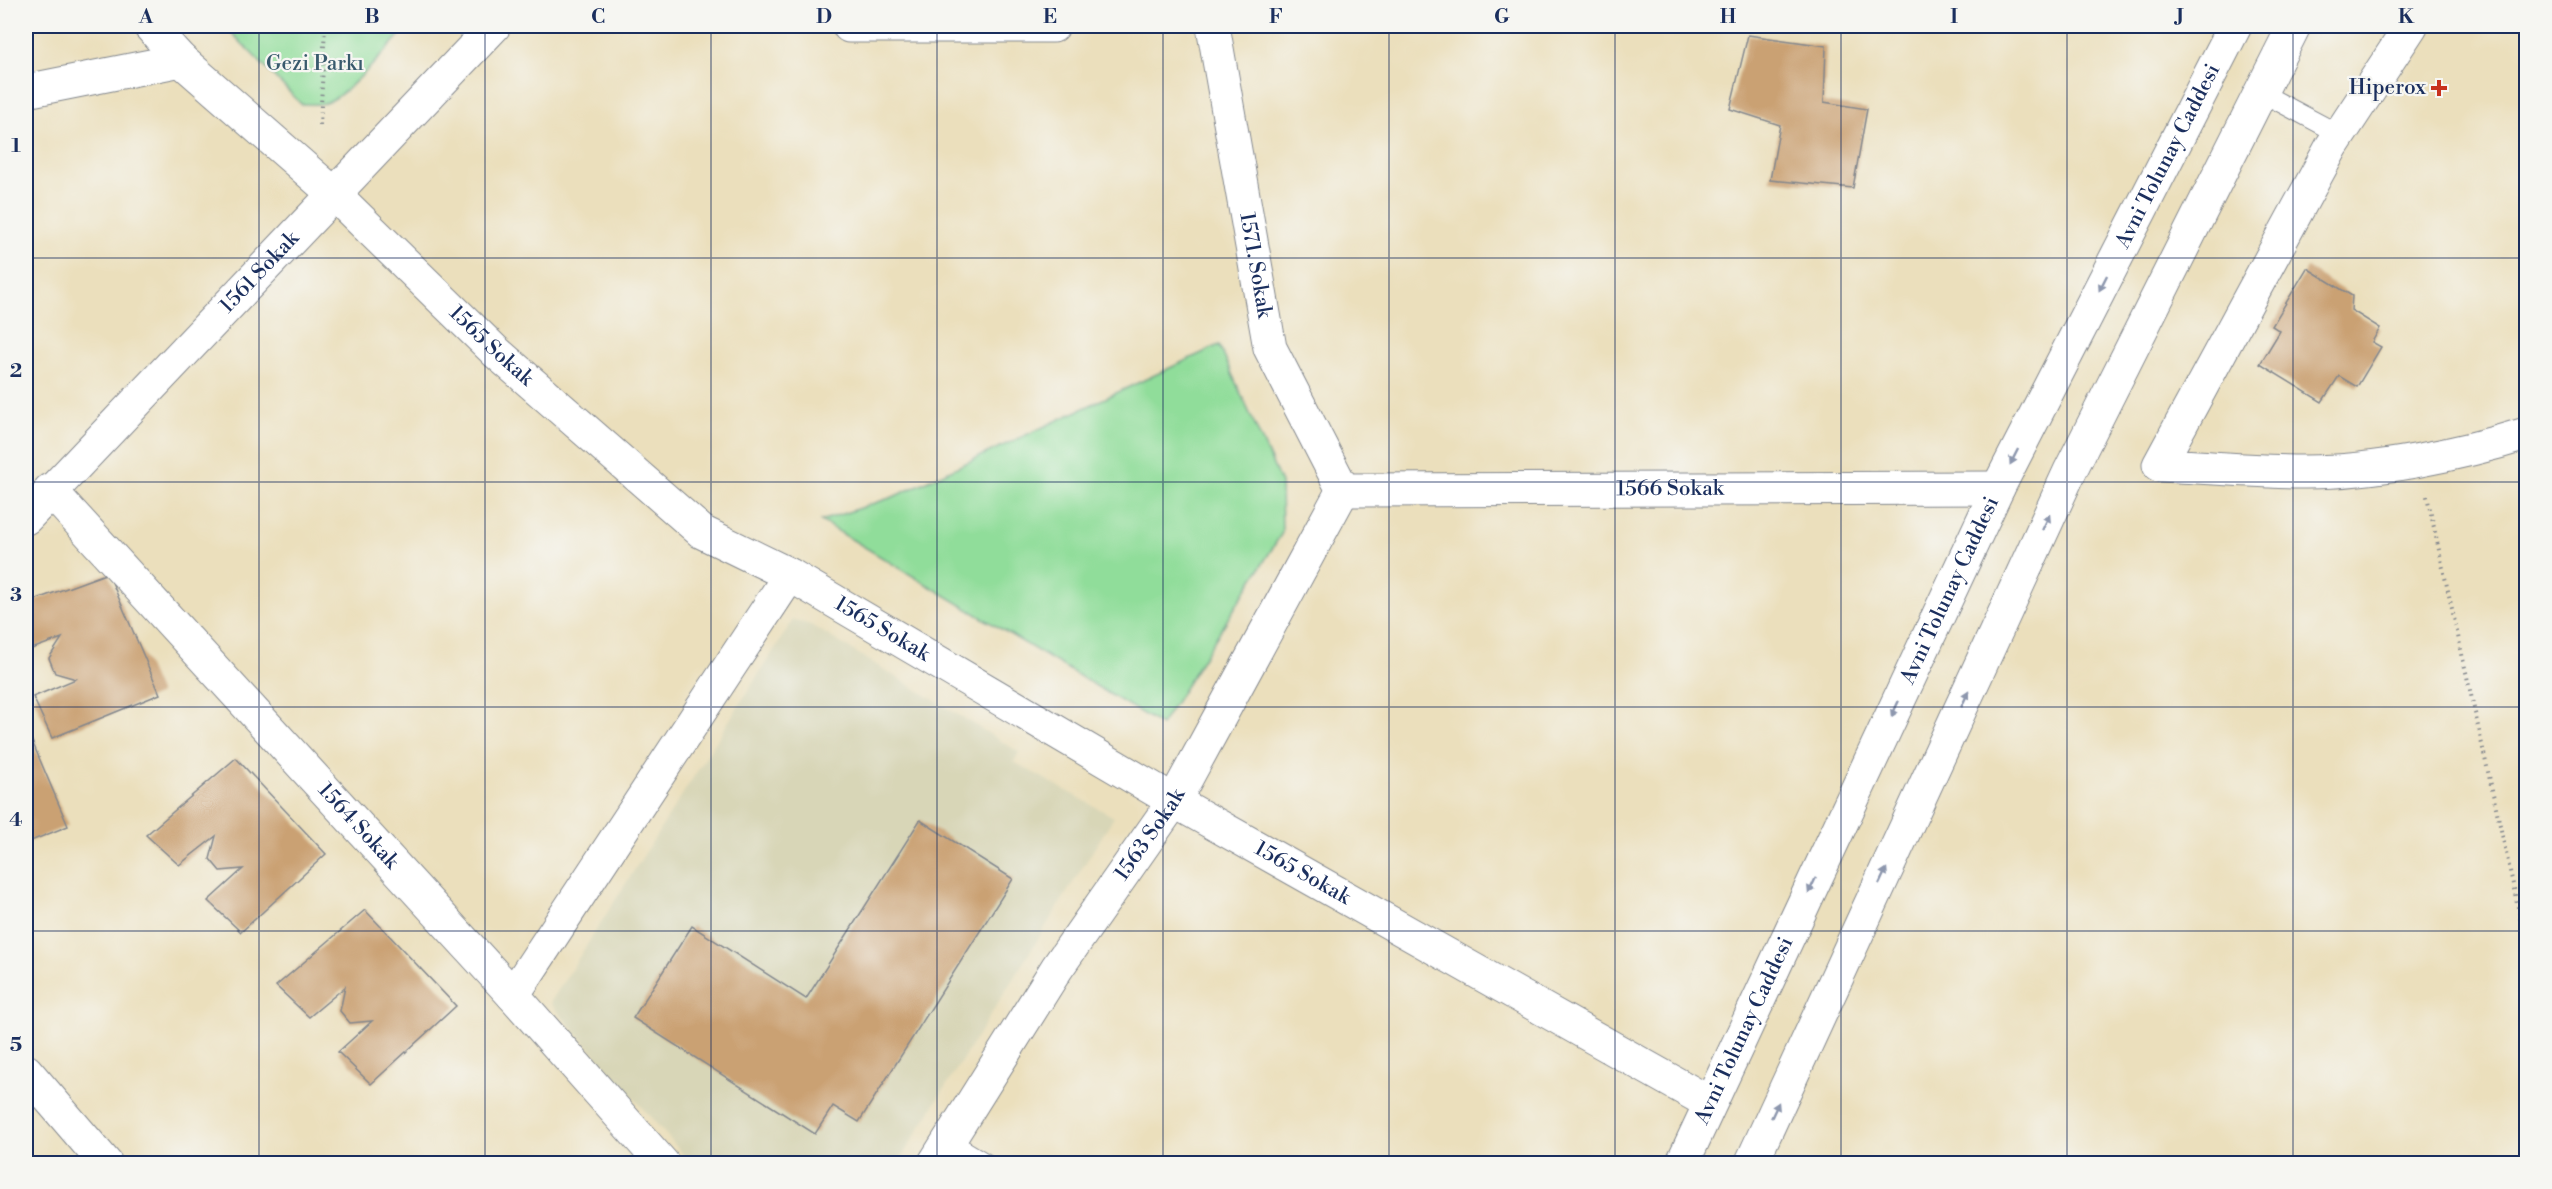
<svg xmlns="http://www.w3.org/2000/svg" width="2552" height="1189" font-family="'Libre Bodoni',serif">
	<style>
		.built { fill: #d8d6b7 }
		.green { fill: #90dd9a; stroke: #56867c; stroke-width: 1.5 }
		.building { fill: #caa173 }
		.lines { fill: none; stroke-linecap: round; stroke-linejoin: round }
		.lane-casing { stroke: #83878d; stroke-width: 20 }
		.street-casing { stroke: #83878d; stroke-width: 35 }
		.primary-casing { stroke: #83878d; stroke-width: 35 }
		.path { stroke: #83878d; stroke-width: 4; stroke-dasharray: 1.5 4.5; stroke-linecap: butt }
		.lane { stroke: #fff; stroke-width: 18 }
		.street { stroke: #fff; stroke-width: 33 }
		.primary { stroke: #fff; stroke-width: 33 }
		.oneway { fill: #8d97ae }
		.grid { fill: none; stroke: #1b2f5e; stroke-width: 1.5; stroke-opacity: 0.55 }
		.poi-dot { fill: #c8321e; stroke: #f6f6f2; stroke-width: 2 }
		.labels { text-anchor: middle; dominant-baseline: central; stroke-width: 4.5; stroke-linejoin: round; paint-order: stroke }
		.park-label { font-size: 21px; fill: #385a6d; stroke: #f6f6f2 }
		.poi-label { font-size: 21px; fill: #1b2f5e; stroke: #f6f6f2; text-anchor: end }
		.street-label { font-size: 21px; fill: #1b2f5e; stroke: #f6f6f2 }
		.neatline { fill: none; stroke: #1b2f5e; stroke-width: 2 }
		.grid-label { font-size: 20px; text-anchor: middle; font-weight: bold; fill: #1b2f5e }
	</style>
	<rect width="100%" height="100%" fill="#f6f6f2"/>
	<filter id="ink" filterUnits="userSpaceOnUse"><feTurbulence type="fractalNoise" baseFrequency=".0167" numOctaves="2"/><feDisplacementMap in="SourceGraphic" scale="12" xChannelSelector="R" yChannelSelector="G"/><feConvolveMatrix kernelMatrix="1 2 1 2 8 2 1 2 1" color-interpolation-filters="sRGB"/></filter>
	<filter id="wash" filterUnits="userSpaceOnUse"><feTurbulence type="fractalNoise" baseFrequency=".008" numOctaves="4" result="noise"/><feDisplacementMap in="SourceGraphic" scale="24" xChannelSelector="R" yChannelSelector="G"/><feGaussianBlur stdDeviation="1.35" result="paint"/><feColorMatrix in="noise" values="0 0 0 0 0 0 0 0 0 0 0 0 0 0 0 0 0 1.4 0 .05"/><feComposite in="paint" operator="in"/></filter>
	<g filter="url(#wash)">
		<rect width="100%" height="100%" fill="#ebdfbc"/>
		<path class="built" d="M 793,620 L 811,625 L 1019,752 L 1014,762 L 1114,817 L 898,1163 L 691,1163 L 550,1003 Z"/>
		<path class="green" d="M 225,26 L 408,26 C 390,45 348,96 325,103 C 318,105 309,104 301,104 Z
			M 1219,345 L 1281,483 L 1282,533 L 1161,725 L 821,521 L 893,497 Z"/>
		<g id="blocks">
			<path class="building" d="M 1748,35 L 1826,46 L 1824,102 L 1867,109 L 1853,188 L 1770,180 L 1780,125 L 1730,109 Z
				M 2307,268 L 2352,296 L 2351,310 L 2380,328 L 2372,342 L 2381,347 L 2357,387 L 2339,376 L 2322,402 L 2260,364 L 2280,331 L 2272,326 Z
				M 108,573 L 160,694 L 52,738 L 33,697 L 76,679 L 55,673 L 49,658 L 62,638 L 26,651 L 26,603 Z
				M 26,727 L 68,826 L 26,843 Z
				M 236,758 L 326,854 L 241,932 L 208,901 L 243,869 L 220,871 L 210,859 L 216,836 L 179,865 L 146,835 Z
				M 920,820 L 1013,879 L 859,1122 L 833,1106 L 815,1134 L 633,1018 L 692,926 L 806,999 Z
				M 365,910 L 456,1006 L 371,1084 L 338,1052 L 372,1021 L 350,1023 L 340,1011 L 345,987 L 309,1017 L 276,986 Z
				M 26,1153 L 35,1164 L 26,1164 Z"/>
		</g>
	</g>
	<g filter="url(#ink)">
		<use href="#blocks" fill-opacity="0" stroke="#83878d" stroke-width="1.5"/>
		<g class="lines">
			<g class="lane-casing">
				<path id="lane" d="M 2260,92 L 2339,134
					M 948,1140 L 988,1164"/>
			</g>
			<g class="street-casing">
				<g id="street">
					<path id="s1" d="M 150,26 L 181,60 L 333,193 L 496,352 L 702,532 L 790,575 L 1174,801 L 1710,1103"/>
					<path d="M 849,26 L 1053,26"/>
					<path id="s2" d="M 1213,26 L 1270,348 L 1343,490"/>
					<path d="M 2411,26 L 2332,146 L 2159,465 C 2208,467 2257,472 2306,472 C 2375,472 2461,454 2526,434"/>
					<path d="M 26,91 L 181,60"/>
					<path id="s3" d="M 50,490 L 513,995 L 663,1164"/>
					<path id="s4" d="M 1343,490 L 1998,488"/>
					<path id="s5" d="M 26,518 L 494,26"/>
					<path d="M 513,995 L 790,575"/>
					<path d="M 26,1071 L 106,1164"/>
					<path id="s6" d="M 934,1164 L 1057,968 L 1174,801 L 1343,490"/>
				</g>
			</g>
			<g class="primary-casing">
				<g id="primary">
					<path id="s7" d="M 1682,1164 L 1998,488 L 2235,26"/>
					<path d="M 1751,1164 L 2070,471 L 2294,26"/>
				</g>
			</g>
			<path class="path" d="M 320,125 L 325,26
				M 2427,496 L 2526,943"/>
			<use href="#lane" class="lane"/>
			<use href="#street" class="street"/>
			<use href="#primary" class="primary"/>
		</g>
		<defs><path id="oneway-solid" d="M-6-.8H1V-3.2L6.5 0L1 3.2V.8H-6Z" transform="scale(1.5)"/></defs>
		<g class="oneway">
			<use href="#oneway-solid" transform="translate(2103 283) rotate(117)"/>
			<use href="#oneway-solid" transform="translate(2014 457) rotate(117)"/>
			<use href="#oneway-solid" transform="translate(2046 522) rotate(-65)"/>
			<use href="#oneway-solid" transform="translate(1965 699) rotate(-65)"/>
			<use href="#oneway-solid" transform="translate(1895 709) rotate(115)"/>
			<use href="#oneway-solid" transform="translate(1883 876) rotate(-65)"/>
			<use href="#oneway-solid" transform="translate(1812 886) rotate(115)"/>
			<use href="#oneway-solid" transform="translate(1775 1110) rotate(-65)"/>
		</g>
	</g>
	<path class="grid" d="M 259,26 L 259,1164M 485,26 L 485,1164M 711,26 L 711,1164M 937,26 L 937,1164M 1163,26 L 1163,1164M 1389,26 L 1389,1164M 1615,26 L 1615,1164M 1841,26 L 1841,1164M 2067,26 L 2067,1164M 2293,26 L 2293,1164M 26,258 L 2526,258M 26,482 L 2526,482M 26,707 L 2526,707M 26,931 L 2526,931"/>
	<path class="poi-dot" d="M2436 79h6v6h6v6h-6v6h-6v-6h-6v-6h6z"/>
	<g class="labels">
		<g class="park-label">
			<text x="315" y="64">Gezi Parkı</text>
		</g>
		<g class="poi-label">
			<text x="2426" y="88">Hiperox</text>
		</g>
		<g class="street-label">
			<text stroke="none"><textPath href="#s7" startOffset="1119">Avni Tolunay Caddesi</textPath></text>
			<text stroke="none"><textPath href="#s2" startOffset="243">1571. Sokak</textPath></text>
			<text stroke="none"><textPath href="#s5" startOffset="339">1561 Sokak</textPath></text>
			<text stroke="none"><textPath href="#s1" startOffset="468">1565 Sokak</textPath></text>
			<text stroke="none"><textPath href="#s4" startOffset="327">1566 Sokak</textPath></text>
			<text stroke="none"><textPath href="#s7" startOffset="633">Avni Tolunay Caddesi</textPath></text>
			<text stroke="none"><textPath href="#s1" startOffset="954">1565 Sokak</textPath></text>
			<text stroke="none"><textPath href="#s3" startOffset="456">1564 Sokak</textPath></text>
			<text stroke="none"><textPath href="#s6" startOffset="394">1563 Sokak</textPath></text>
			<text stroke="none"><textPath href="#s1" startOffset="1440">1565 Sokak</textPath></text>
			<text stroke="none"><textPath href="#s7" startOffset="147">Avni Tolunay Caddesi</textPath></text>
		</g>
	</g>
	<rect width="2552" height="1189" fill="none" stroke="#f6f6f2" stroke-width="66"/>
	<rect x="33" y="33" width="2486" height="1123" class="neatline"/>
	<g class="grid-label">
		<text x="146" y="23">A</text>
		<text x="372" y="23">B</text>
		<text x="598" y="23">C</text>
		<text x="824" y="23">D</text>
		<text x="1050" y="23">E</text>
		<text x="1276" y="23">F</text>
		<text x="1502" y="23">G</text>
		<text x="1728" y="23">H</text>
		<text x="1954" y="23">I</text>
		<text x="2180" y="23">J</text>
		<text x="2406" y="23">K</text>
		<text x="16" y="152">1</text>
		<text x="16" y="377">2</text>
		<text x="16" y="601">3</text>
		<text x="16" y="826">4</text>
		<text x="16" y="1051">5</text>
	</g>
</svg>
